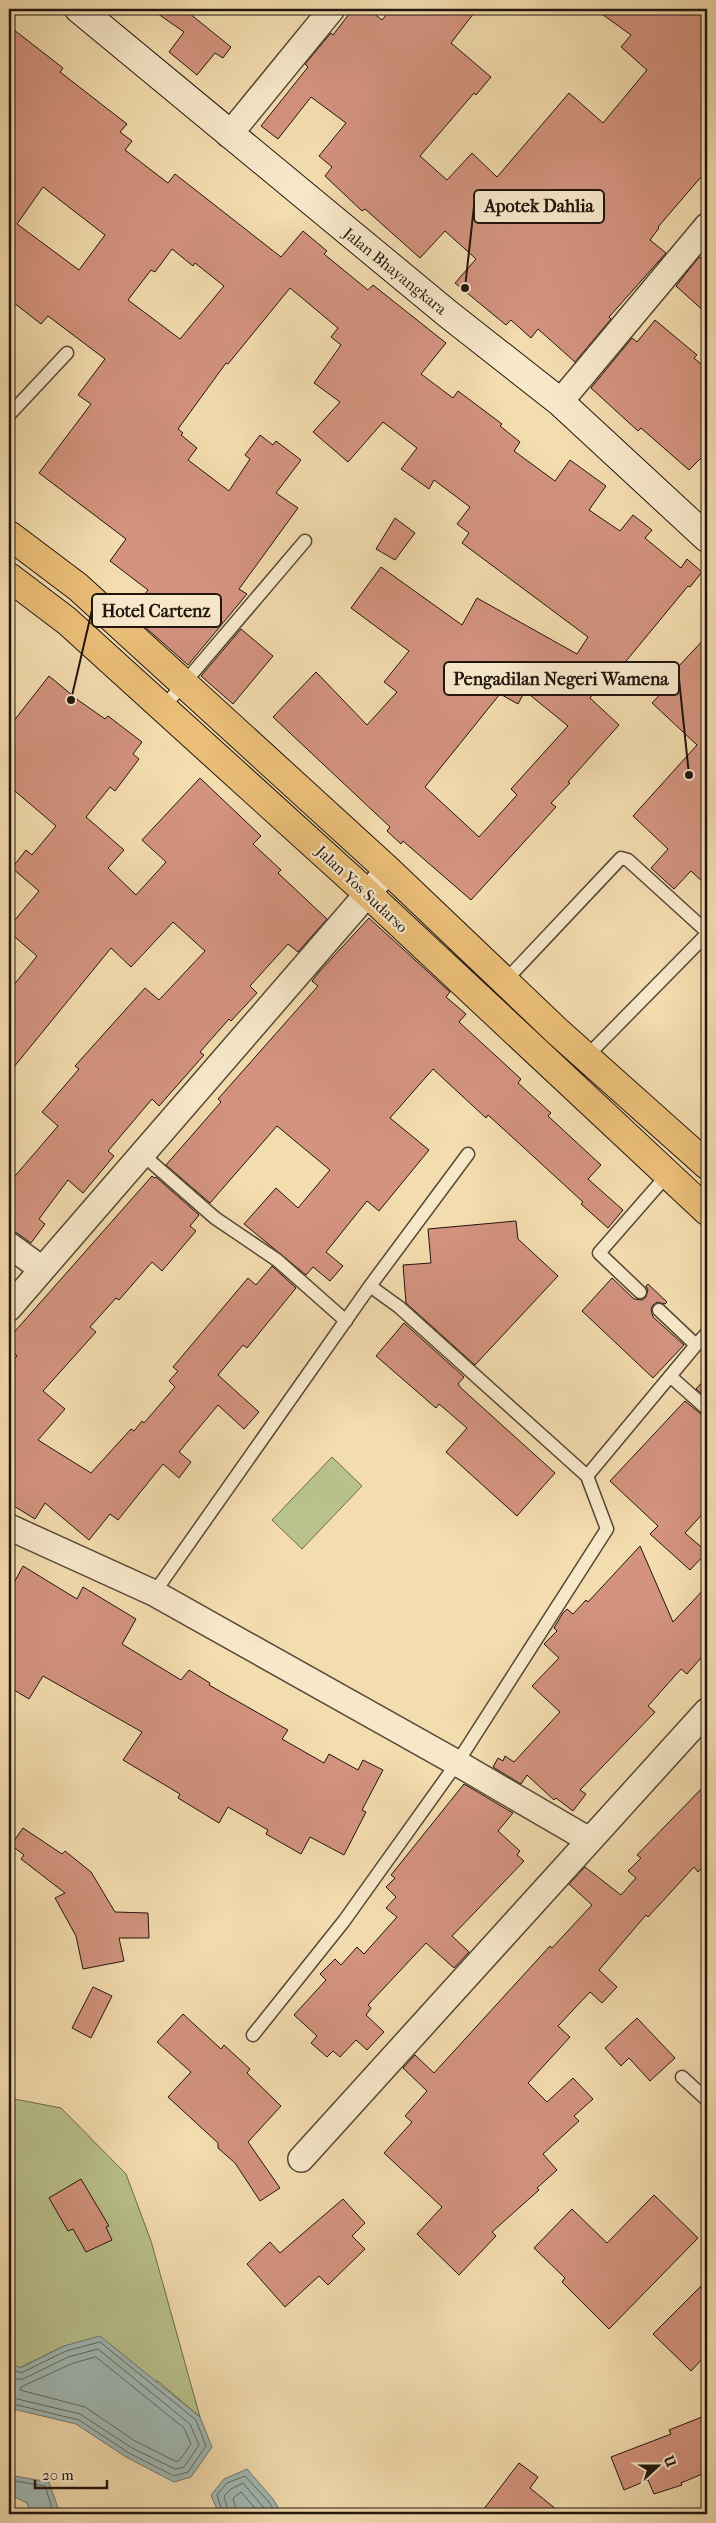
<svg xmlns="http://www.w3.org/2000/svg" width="716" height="2523" font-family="'IM FELL French Canon',serif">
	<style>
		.green { fill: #b9c18c; stroke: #6d6b4d }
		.water { fill: #a0b9b5; stroke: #6d7772 }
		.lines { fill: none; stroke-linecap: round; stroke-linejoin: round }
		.shore { stroke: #606762; stroke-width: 1 }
		.building { fill: #d3937f; stroke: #21150e; fill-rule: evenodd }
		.lane-casing { stroke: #564736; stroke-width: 15 }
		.street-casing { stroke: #564736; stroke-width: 28 }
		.secondary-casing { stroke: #21150e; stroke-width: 30 }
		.highway-casing { stroke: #21150e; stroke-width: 30 }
		.lane { stroke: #f7e8ca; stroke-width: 12 }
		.street { stroke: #f7e8ca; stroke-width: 25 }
		.secondary { stroke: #f7e8ca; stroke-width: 28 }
		.highway { stroke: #eabe77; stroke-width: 28 }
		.labels { text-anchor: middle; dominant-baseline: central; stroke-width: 4.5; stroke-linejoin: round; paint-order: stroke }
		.street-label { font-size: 16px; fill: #21150e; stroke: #f7e8ca }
		.leader { fill: none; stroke: #21150e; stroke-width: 2 }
		.callout-dot { fill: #21150e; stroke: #f7e8ca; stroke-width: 2 }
		.callout { fill: #f7e8ca; stroke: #21150e; stroke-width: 2 }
		.callout-label { font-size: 18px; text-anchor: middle; font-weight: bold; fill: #21150e }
	</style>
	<rect width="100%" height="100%" fill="#f3dcae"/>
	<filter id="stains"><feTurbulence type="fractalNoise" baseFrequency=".004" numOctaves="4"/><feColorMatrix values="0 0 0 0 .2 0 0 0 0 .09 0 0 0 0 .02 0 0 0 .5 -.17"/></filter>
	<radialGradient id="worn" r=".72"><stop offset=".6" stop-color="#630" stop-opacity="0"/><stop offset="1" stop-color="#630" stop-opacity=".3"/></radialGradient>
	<path class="green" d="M 332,1457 L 362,1486 L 302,1549 L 272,1520 Z
		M 9,2098 L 61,2108 L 126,2174 L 151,2241 L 200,2417 L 159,2382 L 64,2346 L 19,2368 L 9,2362 Z"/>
	<path class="water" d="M 100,2336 L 200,2417 L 212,2447 L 191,2477 L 174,2482 L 126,2457 L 76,2424 L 9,2408 L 9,2362 L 20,2368 L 64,2346 Z
		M 247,2469 L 273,2499 L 282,2514 L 219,2514 L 211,2495 L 224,2479 Z
		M 9,2475 L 49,2482 L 60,2514 L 31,2514 L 27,2503 L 9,2494 Z"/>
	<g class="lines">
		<path class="shore" d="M 96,2357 L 184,2428 L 191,2444 L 179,2461 L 175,2461 L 135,2441 L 85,2407 L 20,2390 L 21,2387 L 71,2364 Z
			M 9,2368 L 21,2373 L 66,2351 L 100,2342 L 196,2420 L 206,2446 L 188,2472 L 174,2476 L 129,2453 L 79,2420 L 9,2403
			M 9,2375 L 16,2379 L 23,2379 L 68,2357 L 98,2349 L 190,2424 L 199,2445 L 184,2467 L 175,2469 L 132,2448 L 80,2414 L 9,2397
			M 9,2480 L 45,2486 L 54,2514
			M 223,2514 L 217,2495 L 227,2483 L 245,2476 L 269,2502 L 276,2514
			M 229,2514 L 224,2496 L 231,2489 L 243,2483 L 269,2514
			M 237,2514 L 233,2498 L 241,2492 L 260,2514"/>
	</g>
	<path class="building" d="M 151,9 L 184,9 L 231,47 L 223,58 L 215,53 L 197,75 L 169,52 L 184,32 Z
		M 353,9 L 368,9 L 382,20 L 391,9 L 477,9 L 451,43 L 491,77 L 476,95 L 474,93 L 420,156 L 447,180 L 472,153 L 497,177 L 569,93 L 603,123 L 647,70 L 621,47 L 631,35 L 595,9 L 693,9 L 707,18 L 707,170 L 658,227 L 659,228 L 650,240 L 666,253 L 609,317 L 611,319 L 575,362 L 538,329 L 531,338 L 511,320 L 506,325 L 455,283 L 476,259 L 445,231 L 420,258 L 365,209 L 362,211 L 325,176 L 332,167 L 319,156 L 346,123 L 311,97 L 278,139 L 261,126 L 308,67 L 305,64 L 331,33 L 333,35 Z
		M 9,26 L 63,68 L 60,72 L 127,124 L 120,132 L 132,141 L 125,150 L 168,183 L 175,174 L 281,257 L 303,231 L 327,251 L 324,254 L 368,290 L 373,285 L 446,343 L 421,374 L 453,398 L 458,391 L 502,424 L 500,426 L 520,442 L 514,451 L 555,481 L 570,460 L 606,486 L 589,510 L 620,531 L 633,515 L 652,530 L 645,538 L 681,568 L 687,559 L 702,572 L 690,587 L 688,586 L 622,666 L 619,662 L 590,698 L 619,725 L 568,782 L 570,783 L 551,803 L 556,807 L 471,900 L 403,841 L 401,844 L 387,831 L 390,827 L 273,717 L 316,672 L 367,725 L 397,692 L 384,682 L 409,651 L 351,608 L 381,567 L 462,625 L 477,598 L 577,654 L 588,637 L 462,543 L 469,533 L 457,524 L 470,507 L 434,480 L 429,489 L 401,469 L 417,448 L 383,422 L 348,462 L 313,432 L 340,402 L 314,383 L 341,345 L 331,337 L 338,328 L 290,288 L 228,364 L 226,363 L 178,429 L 183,433 L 181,435 L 197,448 L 188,460 L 229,491 L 250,459 L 245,455 L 260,435 L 273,445 L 276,441 L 301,460 L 276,493 L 298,508 L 239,589 L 247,594 L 188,665 L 136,619 L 145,606 L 139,601 L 148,590 L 110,561 L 126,539 L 39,473 L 91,404 L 78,395 L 105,359 L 48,316 L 41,324 L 9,299 ZM 43,187 L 105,235 L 79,270 L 17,224 ZM 172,249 L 193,266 L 195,263 L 224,286 L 180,339 L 128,300 L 151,270 L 155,272 ZM 525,691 L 568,726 L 511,789 L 517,795 L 479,837 L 425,787 L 500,694 L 518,704 Z
		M 699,257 L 707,264 L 707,314 L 676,286 Z
		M 655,320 L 697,355 L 694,358 L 707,369 L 707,452 L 689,470 L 641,428 L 638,431 L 591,388 L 632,338 L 637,342 Z
		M 395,518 L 415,533 L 395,560 L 376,549 Z
		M 241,629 L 273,656 L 233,704 L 201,676 Z
		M 707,636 L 707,886 L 691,871 L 674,889 L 651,868 L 668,849 L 633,816 L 697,745 L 652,703 L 666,688 L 662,684 Z
		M 49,676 L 78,700 L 105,719 L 108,716 L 142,742 L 133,754 L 139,759 L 115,791 L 110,787 L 86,817 L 124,850 L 108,868 L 136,895 L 166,862 L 142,840 L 200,778 L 261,836 L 253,844 L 281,870 L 278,873 L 327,919 L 298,952 L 288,944 L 250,986 L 257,993 L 231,1021 L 229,1019 L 200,1052 L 204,1055 L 159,1106 L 152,1099 L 108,1151 L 114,1156 L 83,1193 L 68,1180 L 39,1219 L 45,1224 L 31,1243 L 17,1233 L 9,1231 L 9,1183 L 58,1126 L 42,1112 L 79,1069 L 75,1066 L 145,988 L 159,1000 L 205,951 L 173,922 L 131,967 L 111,948 L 9,1073 L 9,991 L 37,956 L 9,932 L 9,927 L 39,891 L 12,868 L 26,850 L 32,855 L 56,826 L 9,786 L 9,727 Z
		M 369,918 L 450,992 L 446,997 L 466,1014 L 459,1022 L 521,1079 L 518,1083 L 551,1113 L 548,1116 L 601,1165 L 588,1179 L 623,1210 L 608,1228 L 581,1204 L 583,1202 L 522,1146 L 488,1115 L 486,1118 L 433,1069 L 390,1118 L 429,1150 L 379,1211 L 367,1201 L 326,1252 L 343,1266 L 330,1281 L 313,1267 L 306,1275 L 244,1224 L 276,1188 L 298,1208 L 330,1170 L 277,1126 L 210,1203 L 166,1165 L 221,1102 L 218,1099 L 318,986 L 312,981 L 319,972 Z
		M 152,1176 L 154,1178 L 156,1177 L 199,1215 L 190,1226 L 196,1231 L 162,1271 L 152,1262 L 119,1300 L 116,1298 L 90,1327 L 96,1332 L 43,1391 L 65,1409 L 38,1440 L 91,1473 L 131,1429 L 134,1431 L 142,1421 L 144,1423 L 175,1387 L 169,1381 L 178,1371 L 173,1367 L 248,1278 L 256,1285 L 272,1266 L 296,1288 L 247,1348 L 243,1345 L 218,1375 L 259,1412 L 244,1429 L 218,1405 L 179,1452 L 191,1462 L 179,1478 L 163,1464 L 118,1520 L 110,1514 L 89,1540 L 45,1503 L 35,1519 L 9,1503 L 9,1366 L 17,1356 L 9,1349 L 9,1338 Z
		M 516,1221 L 518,1239 L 558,1276 L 475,1365 L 406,1303 L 403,1265 L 431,1263 L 428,1229 Z
		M 612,1278 L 634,1299 L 642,1300 L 646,1297 L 648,1290 L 646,1286 L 648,1284 L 667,1302 L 665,1304 L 657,1302 L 653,1305 L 651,1309 L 653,1317 L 684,1345 L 653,1378 L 582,1311 Z
		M 404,1323 L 464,1377 L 458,1384 L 461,1388 L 555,1473 L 517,1516 L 446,1452 L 467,1428 L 439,1404 L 436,1408 L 376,1356 Z
		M 707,1377 L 707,1398 L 696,1389 Z
		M 685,1401 L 702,1415 L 707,1417 L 707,1509 L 685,1533 L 707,1552 L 690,1570 L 650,1534 L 658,1526 L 610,1481 Z
		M 640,1546 L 673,1622 L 707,1586 L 707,1651 L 687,1674 L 681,1669 L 648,1706 L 655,1712 L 580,1790 L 586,1794 L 573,1811 L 556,1798 L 554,1800 L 527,1775 L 521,1784 L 493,1767 L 498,1758 L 503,1761 L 505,1756 L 514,1762 L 560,1712 L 532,1686 L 559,1658 L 544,1644 L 557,1631 L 554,1628 L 563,1613 L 567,1609 L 573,1614 L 586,1600 L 588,1602 Z
		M 23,1566 L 77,1599 L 83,1587 L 136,1619 L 122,1644 L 181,1680 L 189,1670 L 210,1683 L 209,1685 L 288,1730 L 282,1739 L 324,1763 L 329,1754 L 358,1770 L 363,1760 L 383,1770 L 362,1810 L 366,1812 L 344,1855 L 310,1837 L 301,1854 L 266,1834 L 268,1830 L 228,1807 L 219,1823 L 178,1798 L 180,1794 L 123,1760 L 142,1732 L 43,1676 L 29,1699 L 9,1687 L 9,1592 Z
		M 707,1783 L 707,1862 L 698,1872 L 694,1867 L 648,1917 L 646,1915 L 599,1970 L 617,1987 L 602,2003 L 590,1992 L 558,2026 L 570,2037 L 528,2083 L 547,2102 L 573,2078 L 593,2099 L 574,2116 L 579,2121 L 543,2154 L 557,2170 L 537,2188 L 539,2190 L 492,2232 L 496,2236 L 459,2275 L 417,2234 L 442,2207 L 384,2153 L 412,2122 L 405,2116 L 427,2091 L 403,2068 L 415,2055 L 434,2073 L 550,1946 L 552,1948 L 592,1905 L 569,1884 L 585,1867 L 621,1895 L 636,1878 L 628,1871 L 641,1858 L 637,1855 Z
		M 464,1784 L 513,1813 L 498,1831 L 520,1851 L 517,1855 L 524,1861 L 452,1936 L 469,1952 L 454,1968 L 426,1943 L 368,2005 L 371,2008 L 366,2015 L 384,2032 L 367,2050 L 356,2040 L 340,2057 L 333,2051 L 327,2057 L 311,2043 L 317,2036 L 294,2015 L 326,1980 L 320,1974 L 335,1959 L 341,1965 L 357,1947 L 364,1954 L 397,1917 L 386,1908 L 396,1897 L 386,1887 L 395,1878 L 391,1875 Z
		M 23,1828 L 62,1854 L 65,1851 L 91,1872 L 115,1912 L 148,1913 L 149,1938 L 119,1938 L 124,1961 L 83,1969 L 76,1936 L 55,1898 L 65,1893 L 21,1859 L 24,1855 L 11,1845 Z
		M 93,1987 L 112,1996 L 91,2038 L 72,2028 Z
		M 183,2014 L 221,2049 L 224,2045 L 250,2069 L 247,2073 L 281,2106 L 248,2142 L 280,2188 L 260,2201 L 235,2163 L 218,2148 L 218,2143 L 168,2097 L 191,2072 L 157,2042 Z
		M 637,2018 L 675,2058 L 650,2081 L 629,2058 L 621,2066 L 605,2048 Z
		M 81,2179 L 109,2226 L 106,2227 L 112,2240 L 86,2252 L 73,2229 L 68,2231 L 49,2198 Z
		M 654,2195 L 698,2238 L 609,2329 L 562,2282 L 565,2278 L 534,2248 L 572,2209 L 607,2243 Z
		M 343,2199 L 365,2223 L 352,2236 L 365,2249 L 328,2285 L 319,2276 L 285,2307 L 247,2264 L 270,2242 L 280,2253 Z
		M 707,2280 L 707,2354 L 691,2371 L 653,2334 Z
		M 707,2415 L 707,2472 L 681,2483 L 682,2485 L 654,2494 L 648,2480 L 624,2490 L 611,2457 L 671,2434 L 669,2430 Z
		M 519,2463 L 538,2477 L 530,2488 L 562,2514 L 480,2514 Z"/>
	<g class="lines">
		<g class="lane-casing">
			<path id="lane" d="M 9,415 L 67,353
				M 162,709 L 305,541
				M 505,981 L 621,858 L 628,860 L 705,930 L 706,935 L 587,1056
				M 142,1154 L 215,1218 L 277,1260 L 346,1321
				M 370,1286 L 399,1307 L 587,1476 L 696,1345
				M 640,1292 L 599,1253 L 668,1174
				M 659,1310 L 696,1345 L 707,1333
				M 670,1376 L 707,1409
				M 154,1593 L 370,1286 L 468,1154
				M 253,2035 L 344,1921 L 457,1763 L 607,1529 L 587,1476
				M 682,2077 L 707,2100"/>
		</g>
		<g class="street-casing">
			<path id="street" d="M 229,135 L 332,9
				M 560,402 L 707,226
				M 9,1245 L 42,1269
				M 9,1308 L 388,870
				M 9,1527 L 154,1593 L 457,1763 L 589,1840
				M 301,2159 L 707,1711"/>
		</g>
		<g class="secondary-casing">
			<path id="secondary" d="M 79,9 L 448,314 L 560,402 L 707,538"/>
		</g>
		<g class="highway-casing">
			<path id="highway" d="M 9,535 L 78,587 L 388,870 L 558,1032 L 707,1165
				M 9,577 L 67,621 L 367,893 L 707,1211"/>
		</g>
		<use href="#lane" class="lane"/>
		<use href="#street" class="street"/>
		<use href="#secondary" class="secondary"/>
		<use href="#highway" class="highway"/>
	</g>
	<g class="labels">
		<g class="street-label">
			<text transform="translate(395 271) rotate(39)">Jalan Bhayangkara</text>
			<text transform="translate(362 889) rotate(43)">Jalan Yos Sudarso</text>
		</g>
	</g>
	<path class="leader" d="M465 288L474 206M71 700L92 610M689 775L679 679"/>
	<g class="callout-dot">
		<circle cx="465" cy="288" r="5"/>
		<circle cx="71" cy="700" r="5"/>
		<circle cx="689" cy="775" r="5"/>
	</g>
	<g class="callout">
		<rect x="474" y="190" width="130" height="33" rx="5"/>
		<rect x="92" y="594" width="129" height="33" rx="5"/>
		<rect x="444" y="662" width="235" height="33" rx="5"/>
	</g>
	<g class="callout-label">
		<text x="539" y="212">Apotek Dahlia</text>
		<text x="156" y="617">Hotel Cartenz</text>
		<text x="561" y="685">Pengadilan Negeri Wamena</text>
	</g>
	<rect width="716" height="2523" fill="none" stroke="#f3dcae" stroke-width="30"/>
	<rect x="10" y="10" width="696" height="2503" fill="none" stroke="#21150e" stroke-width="2.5"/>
	<rect x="15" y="15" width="686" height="2493" fill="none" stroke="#21150e"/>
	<g transform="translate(658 2466) rotate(69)" stroke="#f7e8ca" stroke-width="4" paint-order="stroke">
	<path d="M0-4L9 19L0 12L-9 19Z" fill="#21150e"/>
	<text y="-8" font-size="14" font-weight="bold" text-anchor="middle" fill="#21150e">U</text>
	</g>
	<path d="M35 2480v8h72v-8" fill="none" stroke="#21150e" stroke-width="2.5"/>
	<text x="42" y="2480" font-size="15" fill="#21150e" stroke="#f7e8ca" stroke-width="4" paint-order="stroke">20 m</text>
	<rect width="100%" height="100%" filter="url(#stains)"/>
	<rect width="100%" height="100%" fill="url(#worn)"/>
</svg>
